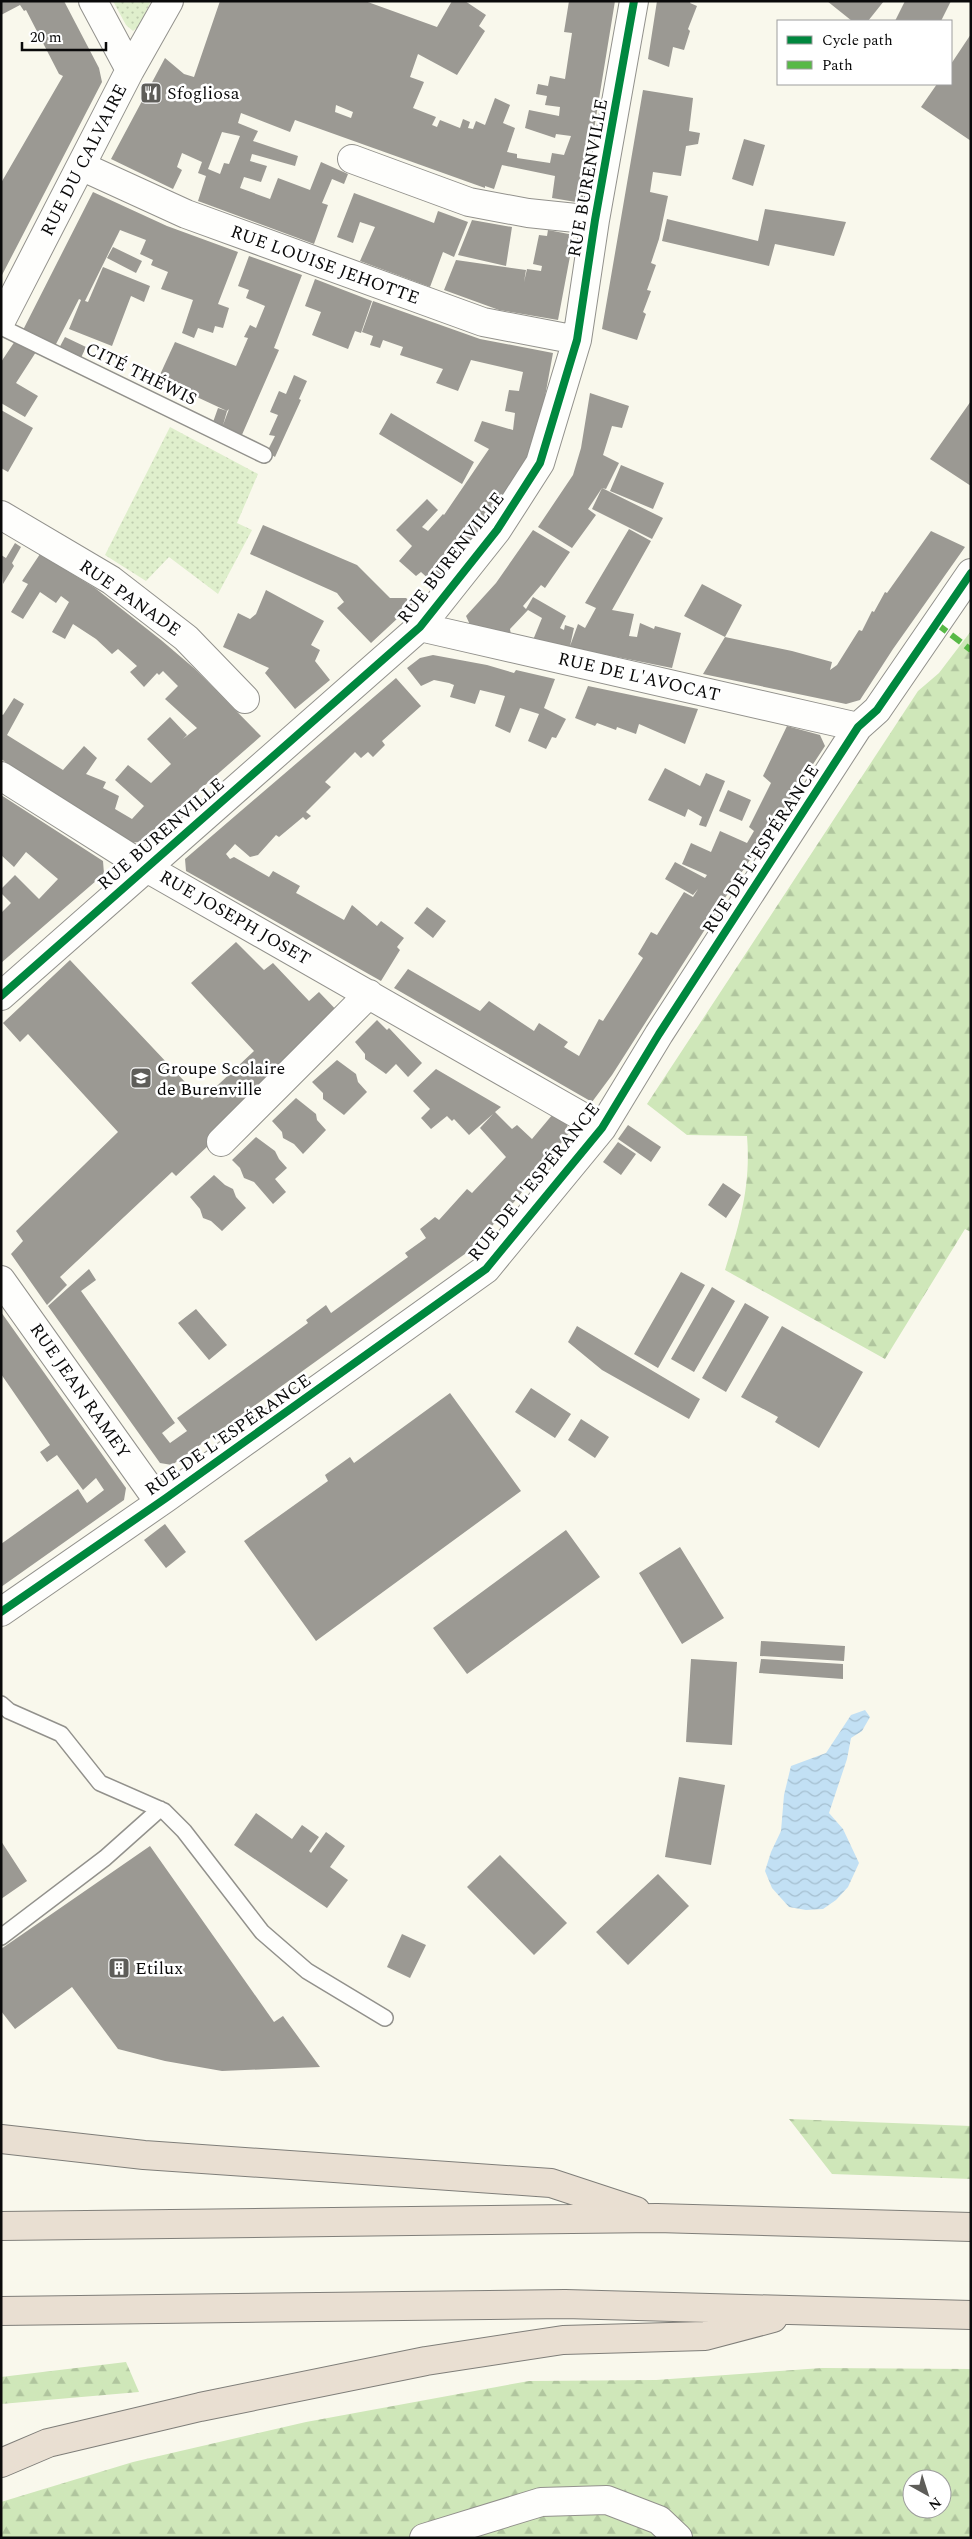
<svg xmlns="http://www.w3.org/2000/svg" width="972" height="2539" font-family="Spectral,serif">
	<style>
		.grass { fill: url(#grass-dots) }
		.forest { fill: url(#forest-firs); fill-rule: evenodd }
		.water { fill: url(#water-waves) }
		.building { fill: #9b9993; fill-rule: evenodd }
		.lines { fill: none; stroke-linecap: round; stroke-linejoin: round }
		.lane-casing { stroke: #92918c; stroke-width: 18 }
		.street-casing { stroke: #92918c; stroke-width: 30 }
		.highway-casing { stroke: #7f7e79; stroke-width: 30 }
		.lane { stroke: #fefefc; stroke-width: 15 }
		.street { stroke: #fefefc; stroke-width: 28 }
		.highway { stroke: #e9dfd2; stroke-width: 28 }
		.quiet { stroke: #58b947; stroke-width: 6; stroke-dasharray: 12 6; stroke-linecap: butt }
		.cycleway-casing { stroke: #fff; stroke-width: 11 }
		.cycleway { stroke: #00873e; stroke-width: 8 }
		.labels { text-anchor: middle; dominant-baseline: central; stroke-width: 5; stroke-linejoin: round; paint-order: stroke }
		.poi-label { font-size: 18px; fill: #0a0a0a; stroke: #fff; text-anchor: start }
		.street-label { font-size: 18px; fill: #0a0a0a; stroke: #fff }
	</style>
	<defs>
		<pattern id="grass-dots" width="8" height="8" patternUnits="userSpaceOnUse" patternTransform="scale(1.25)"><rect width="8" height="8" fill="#dfefcc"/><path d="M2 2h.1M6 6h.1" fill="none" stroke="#beccae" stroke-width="1.8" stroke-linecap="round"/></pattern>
		<pattern id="forest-firs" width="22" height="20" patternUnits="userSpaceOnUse" patternTransform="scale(1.25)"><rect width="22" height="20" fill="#cfe7b9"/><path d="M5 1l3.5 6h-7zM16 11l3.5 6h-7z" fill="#b0c59e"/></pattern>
		<pattern id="water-waves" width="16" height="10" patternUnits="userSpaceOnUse" patternTransform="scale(1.25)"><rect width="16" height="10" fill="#c2e0f4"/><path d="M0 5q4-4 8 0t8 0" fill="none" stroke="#a5bfd0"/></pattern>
	</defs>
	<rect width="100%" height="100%" fill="#f9f8ec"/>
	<path class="grass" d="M 113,1 L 151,1 L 139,26 L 133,31 L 126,25 Z
		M 170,427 L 258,474 L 237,523 L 252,530 L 218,594 L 169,557 L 146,581 L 105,555 Z"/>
	<path class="forest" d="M 971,631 L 971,1232 L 965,1229 L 885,1359 L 725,1270 C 740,1223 751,1186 747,1136 L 687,1135 L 647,1104 L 918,691 L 939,673 Z
		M 789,2119 L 971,2126 L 971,2179 L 832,2174 Z
		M 126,2362 L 139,2392 L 1,2404 L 1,2377 Z
		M 822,2368 L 971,2369 L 971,2538 L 1,2538 L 1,2502 L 133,2462 L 306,2422 L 529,2381 L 656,2380 ZM 912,2479 L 942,2479 L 942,2509 L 912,2509 Z"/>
	<path class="water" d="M 865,1710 L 870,1717 L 862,1731 L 851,1738 L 847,1759 L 829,1813 L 843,1829 L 859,1863 L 848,1887 L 836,1900 L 823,1909 L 806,1910 L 789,1907 L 772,1888 L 765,1871 L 771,1852 L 781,1831 L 784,1795 L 791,1766 L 826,1753 L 851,1715 Z"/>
	<path class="building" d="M 1,1 L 64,1 L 99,68 L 102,82 L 1,277 L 1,183 L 63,76 L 59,74 L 26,10 L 24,11 L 20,5 L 1,15 Z
		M 220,1 L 365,1 L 437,27 L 452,1 L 465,1 L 486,15 L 479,26 L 485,31 L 457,75 L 418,54 L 410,77 L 424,82 L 413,108 L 436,117 L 432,125 L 437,127 L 440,120 L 460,128 L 463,119 L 470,122 L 468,128 L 473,129 L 476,121 L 485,125 L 495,98 L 510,105 L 503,123 L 515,128 L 507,152 L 517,154 L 517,158 L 550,163 L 552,153 L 564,155 L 571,136 L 556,134 L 555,138 L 525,128 L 529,110 L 559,116 L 560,107 L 545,105 L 547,96 L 536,94 L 538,84 L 548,86 L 550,76 L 565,79 L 572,33 L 564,32 L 569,1 L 615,1 L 582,203 L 552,198 L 555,176 L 502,165 L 494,189 L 485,186 L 485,188 L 295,120 L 290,132 L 241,113 L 238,123 L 258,131 L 253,141 L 298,156 L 295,166 L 252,154 L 250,161 L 267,166 L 261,182 L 244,177 L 240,188 L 270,199 L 278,178 L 310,190 L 321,162 L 348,174 L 344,184 L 332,179 L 322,203 L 328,205 L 314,244 L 198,201 L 206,176 L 198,173 L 202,162 L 182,153 L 177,167 L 182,170 L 173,189 L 111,159 L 165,58 L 184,74 L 194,77 ZM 336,105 L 353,112 L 351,118 L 335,112 ZM 222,132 L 240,136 L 229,164 L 224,163 L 220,174 L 208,169 Z
		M 657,1 L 691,1 L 690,3 L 697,6 L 688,29 L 690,31 L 684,50 L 673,47 L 669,67 L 648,59 Z
		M 827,1 L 884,1 L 868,21 L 852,21 Z
		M 905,1 L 951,1 L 941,21 L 895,21 Z
		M 971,34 L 971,141 L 921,107 L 937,84 L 951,84 L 951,64 Z
		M 643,90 L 693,98 L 689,131 L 700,133 L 698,144 L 686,146 L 681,176 L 653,172 L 650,192 L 668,196 L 659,239 L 651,263 L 656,265 L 647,290 L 651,291 L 643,312 L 646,314 L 637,340 L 602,329 Z
		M 744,139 L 765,145 L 753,186 L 732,179 Z
		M 93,192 L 167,226 L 238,252 L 218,304 L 229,308 L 223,328 L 215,326 L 213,333 L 198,328 L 194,338 L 182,333 L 193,300 L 161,289 L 168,272 L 151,265 L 153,260 L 140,254 L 146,240 L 120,230 L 85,301 L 88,302 L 103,267 L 150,286 L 144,302 L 131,296 L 112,346 L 69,329 L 81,300 L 79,299 L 54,348 L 22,332 Z
		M 354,193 L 434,223 L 438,211 L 468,222 L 454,257 L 443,252 L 430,287 L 360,261 L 375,227 L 360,222 L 353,243 L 337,237 Z
		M 765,209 L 846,222 L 834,256 L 775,244 L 769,266 L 662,241 L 667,219 L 758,241 Z
		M 472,220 L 512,227 L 506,266 L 458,255 Z
		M 548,230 L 574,235 L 558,320 L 499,310 L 444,290 L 456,260 L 526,270 L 524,282 L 527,269 L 541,271 L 542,266 L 533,264 L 539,235 L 547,236 Z
		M 113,247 L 142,261 L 136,273 L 107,258 Z
		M 249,256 L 302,275 L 274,348 L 279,350 L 241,437 L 212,425 L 218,408 L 227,411 L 223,425 L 229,409 L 227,411 L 158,379 L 175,342 L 236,366 L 248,338 L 244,337 L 250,325 L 256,328 L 265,306 L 246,298 L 249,290 L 238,286 Z
		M 315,279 L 372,301 L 361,333 L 355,331 L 348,349 L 312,335 L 321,312 L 305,306 Z
		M 373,301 L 480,339 L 553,353 L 537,440 L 524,469 L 472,541 L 433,583 L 421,572 L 416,576 L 399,561 L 412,546 L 396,530 L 427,499 L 438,510 L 422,527 L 428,531 L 443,514 L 444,515 L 489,449 L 474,441 L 482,421 L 513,430 L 515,413 L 505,411 L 509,390 L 519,391 L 523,372 L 471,360 L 458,391 L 436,383 L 443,369 L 400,355 L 403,347 L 383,340 L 380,348 L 370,345 L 373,336 L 362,332 Z
		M 65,337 L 86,347 L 80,360 L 58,350 Z
		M 15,341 L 36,352 L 16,383 L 38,396 L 25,417 L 1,403 L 1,362 Z
		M 294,375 L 307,381 L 299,399 L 301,400 L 275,457 L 267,452 L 275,436 L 269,435 L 278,415 L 270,412 L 279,391 L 286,394 Z
		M 590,393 L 629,406 L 622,428 L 612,426 L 603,455 L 619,463 L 606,489 L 602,488 L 588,509 L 596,515 L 572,548 L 538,527 L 573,475 L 581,448 Z
		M 971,401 L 971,486 L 930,459 Z
		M 1,410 L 33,428 L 8,472 L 1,468 Z
		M 391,413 L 474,462 L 462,484 L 379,434 Z
		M 621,465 L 664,483 L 653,509 L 610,491 Z
		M 602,488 L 663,518 L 652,539 L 592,509 Z
		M 263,525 L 357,565 L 390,598 L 406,598 L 413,604 L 371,643 L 337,608 L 344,602 L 337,593 L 250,554 Z
		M 629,529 L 651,541 L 612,610 L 634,614 L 629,636 L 637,637 L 640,623 L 654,629 L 655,626 L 681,633 L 672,668 L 533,640 L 542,618 L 528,610 L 510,629 L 511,635 L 471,627 L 466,616 L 496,583 L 533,530 L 570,552 L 545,588 L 541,585 L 523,606 L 526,609 L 533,597 L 566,616 L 560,628 L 564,630 L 565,625 L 574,628 L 570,646 L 578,624 L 585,628 L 596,608 L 585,603 Z
		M 931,531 L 965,547 L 893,649 L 860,700 L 846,704 L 703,674 L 725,637 L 684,616 L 702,584 L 742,605 L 725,637 L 792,651 L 832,662 L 830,670 L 837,665 L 859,630 L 862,631 L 872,611 L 874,612 L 885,592 L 887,593 Z
		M 15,543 L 21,547 L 12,563 L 14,566 L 3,584 L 1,555 L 6,558 Z
		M 40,554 L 95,588 L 161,640 L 195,669 L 261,736 L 140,842 L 127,843 L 1,759 L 1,714 L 3,715 L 14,698 L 24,704 L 7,735 L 63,770 L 84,746 L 97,758 L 86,774 L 106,782 L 103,788 L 119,796 L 115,809 L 132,819 L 144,806 L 115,780 L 128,765 L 151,783 L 171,764 L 147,739 L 170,717 L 187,735 L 183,739 L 197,728 L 165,699 L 178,686 L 163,671 L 159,675 L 157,673 L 144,687 L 130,672 L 137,666 L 118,649 L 112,654 L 96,639 L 73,624 L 65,639 L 52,632 L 69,602 L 61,596 L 56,603 L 40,592 L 23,619 L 11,612 L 28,584 L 22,581 Z
		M 266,590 L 324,621 L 311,645 L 320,650 L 315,661 L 330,680 L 295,709 L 265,673 L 269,668 L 223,647 L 238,613 L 250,619 L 256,614 Z
		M 433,655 L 487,665 L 514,673 L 516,670 L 555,679 L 544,708 L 566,719 L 556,738 L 552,737 L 546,749 L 528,741 L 539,714 L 520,708 L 510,733 L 495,726 L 505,696 L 480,690 L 475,704 L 450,697 L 454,685 L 449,683 L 434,680 L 421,686 L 407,668 L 420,658 Z
		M 396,678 L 421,706 L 382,741 L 385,745 L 373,757 L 368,752 L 361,758 L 355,752 L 325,782 L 331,787 L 306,812 L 311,816 L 306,820 L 303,817 L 279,837 L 276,835 L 258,855 L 250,857 L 235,844 L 226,854 L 230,859 L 234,857 L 269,877 L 273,871 L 300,886 L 296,893 L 300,895 L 344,920 L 352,905 L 377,926 L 381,921 L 404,938 L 397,947 L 400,950 L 381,981 L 186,871 L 185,859 Z
		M 588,686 L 698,709 L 685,744 L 639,724 L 636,734 L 617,727 L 616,730 L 597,723 L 595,726 L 575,718 Z
		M 787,726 L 820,735 L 825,746 L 732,887 L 612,1075 L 592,1102 L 394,988 L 408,969 L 480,1011 L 489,1001 L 534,1031 L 539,1023 L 568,1042 L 564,1047 L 579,1056 L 599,1019 L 603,1021 L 643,958 L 638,954 L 651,932 L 657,935 L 684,892 L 693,897 L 698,889 L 693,895 L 665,879 L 675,862 L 705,878 L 707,875 L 682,864 L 691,843 L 711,852 L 720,831 L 747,843 L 754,831 L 749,827 L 771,783 L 763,776 Z
		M 665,768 L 700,786 L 706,773 L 725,781 L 706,827 L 699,825 L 702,817 L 688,809 L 685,817 L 648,800 Z
		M 728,790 L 751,800 L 742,821 L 719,811 Z
		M 1,795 L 103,861 L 104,874 L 1,963 L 1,913 L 11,903 L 1,893 L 1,889 L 15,875 L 39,899 L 58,879 L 26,852 L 14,867 L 1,855 Z
		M 427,907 L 446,921 L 433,938 L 414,923 Z
		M 236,942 L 264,970 L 273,963 L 309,1001 L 319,992 L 344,1018 L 176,1176 L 172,1172 L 60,1277 L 67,1285 L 47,1305 L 11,1254 L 23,1241 L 16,1231 L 118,1132 L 28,1034 L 20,1042 L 3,1023 L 70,960 L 202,1100 L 254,1051 L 191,983 Z
		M 377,1020 L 387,1030 L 389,1028 L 422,1063 L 408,1077 L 396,1064 L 386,1074 L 365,1059 L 365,1054 L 355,1042 Z
		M 337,1060 L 356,1074 L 358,1082 L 367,1092 L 344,1115 L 323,1099 L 323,1093 L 312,1082 Z
		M 436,1069 L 501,1107 L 495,1112 L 512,1129 L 517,1125 L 532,1139 L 553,1114 L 566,1121 L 569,1133 L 514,1202 L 469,1251 L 172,1465 L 160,1463 L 48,1306 L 89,1269 L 96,1280 L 81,1291 L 175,1423 L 162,1433 L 170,1443 L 187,1431 L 177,1418 L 308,1323 L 306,1320 L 326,1305 L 331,1313 L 408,1257 L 405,1253 L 426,1238 L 420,1229 L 435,1217 L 439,1220 L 467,1189 L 472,1193 L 506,1157 L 480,1128 L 493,1114 L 469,1135 L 454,1119 L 452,1121 L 447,1116 L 431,1129 L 421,1118 L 430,1109 L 413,1091 Z
		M 296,1098 L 316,1114 L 317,1120 L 326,1130 L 303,1154 L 294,1144 L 283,1138 L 282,1132 L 272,1121 Z
		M 628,1125 L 661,1147 L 651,1162 L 618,1139 Z
		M 256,1137 L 275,1151 L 279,1159 L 287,1168 L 275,1179 L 286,1192 L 273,1204 L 254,1182 L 244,1178 L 240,1168 L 232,1160 Z
		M 618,1142 L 636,1154 L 621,1175 L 603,1162 Z
		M 214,1175 L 225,1185 L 233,1189 L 236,1197 L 246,1208 L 222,1231 L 211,1221 L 203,1218 L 200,1209 L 190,1197 Z
		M 723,1183 L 741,1195 L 726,1218 L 708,1205 Z
		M 681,1272 L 705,1285 L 658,1368 L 634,1354 Z
		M 712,1287 L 735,1301 L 694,1372 L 671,1359 Z
		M 745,1303 L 769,1317 L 726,1392 L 702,1378 Z
		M 196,1309 L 227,1345 L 209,1360 L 178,1323 Z
		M 1,1312 L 126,1488 L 124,1500 L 1,1587 L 1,1544 L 78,1489 L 87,1503 L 104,1490 L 96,1478 L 83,1490 L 57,1455 L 47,1462 L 40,1452 L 50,1445 L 1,1374 Z
		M 577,1326 L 700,1399 L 689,1419 L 602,1370 L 568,1342 Z
		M 782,1326 L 863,1372 L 819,1448 L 775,1422 L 778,1417 L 741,1397 Z
		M 531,1388 L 571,1414 L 555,1438 L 515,1412 Z
		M 450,1393 L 521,1491 L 316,1641 L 244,1541 L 328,1481 L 325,1475 L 350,1457 L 354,1463 Z
		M 581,1419 L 609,1437 L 595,1458 L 568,1440 Z
		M 165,1524 L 186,1552 L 166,1568 L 144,1540 Z
		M 566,1530 L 600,1577 L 467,1674 L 433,1628 Z
		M 680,1547 L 724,1618 L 682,1644 L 639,1573 Z
		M 761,1641 L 845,1646 L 844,1661 L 760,1656 Z
		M 691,1659 L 737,1662 L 732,1745 L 686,1742 Z
		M 761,1659 L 843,1664 L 843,1679 L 759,1673 Z
		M 679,1777 L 725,1785 L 711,1865 L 665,1857 Z
		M 256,1813 L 292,1839 L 302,1825 L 319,1837 L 309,1851 L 311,1853 L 326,1832 L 345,1846 L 330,1867 L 348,1880 L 327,1908 L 234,1845 Z
		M 1,1841 L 27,1881 L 1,1899 Z
		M 150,1846 L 274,2022 L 283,2016 L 320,2067 L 222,2071 L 165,2061 L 118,2049 L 72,1987 L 15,2029 L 1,2011 L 1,1949 Z
		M 500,1855 L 567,1923 L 534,1955 L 467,1887 Z
		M 658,1874 L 689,1906 L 628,1965 L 596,1932 Z
		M 402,1934 L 426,1945 L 410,1978 L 387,1967 Z"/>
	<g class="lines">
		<g class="lane-casing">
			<path id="lane" d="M 1,327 L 264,455
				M 1,1704 L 9,1711 L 61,1734 L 100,1783 L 164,1811 L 184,1831 L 262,1932 L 307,1971 L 385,2018
				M 1,1937 L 105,1858 L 160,1809"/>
		</g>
		<g class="street-casing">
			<path id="street" d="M 93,1 L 130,70
				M 352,159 L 469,202 L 528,213 L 595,220
				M 81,166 L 186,214 L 483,322 L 577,340
				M 1,321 L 130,70 L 169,1
				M 1,515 L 111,580 L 186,638 L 245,699
				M 420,627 L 858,727
				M 1,776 L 145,867 L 602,1128
				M 1,996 L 420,627 L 497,530 L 540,463 L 577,340 L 595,220 L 634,1
				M 221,1142 L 369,994
				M 1,1280 L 159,1502
				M 1,1612 L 166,1498 L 486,1269 L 602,1128 L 659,1034 L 858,727 L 877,710 L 971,573
				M 424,2538 L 541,2502 L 607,2500 L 659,2520 L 678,2538"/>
		</g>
		<g class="highway-casing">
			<path id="highway" d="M 1,2139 L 144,2155 L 551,2183 L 636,2211
				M 1,2226 L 657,2218 L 971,2227
				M 1,2311 L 565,2304 L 971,2315
				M 1,2463 L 48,2443 L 200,2407 L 426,2361 L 563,2340 L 705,2336 L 773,2318"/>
		</g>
		<use href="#lane" class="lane"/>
		<use href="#street" class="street"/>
		<use href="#highway" class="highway"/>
		<path class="quiet" d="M 937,624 L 971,650"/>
		<g class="cycleway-casing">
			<path id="cycleway" d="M 1,996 L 420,627 L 497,530 L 540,463 L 577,340 L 595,220 L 634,1
				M 1,1612 L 166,1498 L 486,1269 L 602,1128 L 659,1034 L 858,727 L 877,710 L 971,573"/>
		</g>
		<use href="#cycleway" class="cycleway"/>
	</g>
	<defs>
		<g id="restaurant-square" transform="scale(1.125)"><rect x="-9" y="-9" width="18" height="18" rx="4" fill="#5e5d59" stroke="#fff"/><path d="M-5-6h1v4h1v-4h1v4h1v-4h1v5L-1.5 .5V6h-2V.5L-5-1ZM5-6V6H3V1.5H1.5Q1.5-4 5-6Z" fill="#fff"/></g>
		<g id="school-square" transform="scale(1.125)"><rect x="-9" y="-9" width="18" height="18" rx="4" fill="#5e5d59" stroke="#fff"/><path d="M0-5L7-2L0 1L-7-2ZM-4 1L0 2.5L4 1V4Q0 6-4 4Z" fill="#fff"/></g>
		<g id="building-square" transform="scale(1.125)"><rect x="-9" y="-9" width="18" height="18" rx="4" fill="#5e5d59" stroke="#fff"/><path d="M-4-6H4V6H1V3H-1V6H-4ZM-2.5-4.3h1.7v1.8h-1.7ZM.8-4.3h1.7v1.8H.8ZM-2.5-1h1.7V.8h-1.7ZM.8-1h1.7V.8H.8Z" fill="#fff"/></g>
	</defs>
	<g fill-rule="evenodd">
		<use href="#restaurant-square" x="151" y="93"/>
		<use href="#school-square" x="141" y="1078"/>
		<use href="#building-square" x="119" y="1968"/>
	</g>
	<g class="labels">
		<g class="poi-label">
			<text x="167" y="93">Sfogliosa</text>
			<text x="157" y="1068">Groupe Scolaire<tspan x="157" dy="21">de Burenville</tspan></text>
			<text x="135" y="1968">Etilux</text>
		</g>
		<g class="street-label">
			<text transform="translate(84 160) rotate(-63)">RUE DU CALVAIRE</text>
			<text transform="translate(588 178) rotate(-80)">RUE BURENVILLE</text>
			<text transform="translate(325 265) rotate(20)">RUE LOUISE JEHOTTE</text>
			<text transform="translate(141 374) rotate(26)">CITÉ THÉWIS</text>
			<text transform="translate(451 558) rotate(-52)">RUE BURENVILLE</text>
			<text transform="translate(130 598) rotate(35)">RUE PANADE</text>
			<text transform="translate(639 677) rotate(13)">RUE DE L'AVOCAT</text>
			<text transform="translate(161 834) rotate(-41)">RUE BURENVILLE</text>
			<text transform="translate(761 849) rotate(-57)">RUE DE L'ESPÉRANCE</text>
			<text transform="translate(235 918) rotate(30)">RUE JOSEPH JOSET</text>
			<text transform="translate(534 1182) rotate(-51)">RUE DE L'ESPÉRANCE</text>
			<text transform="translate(80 1391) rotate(55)">RUE JEAN RAMEY</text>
			<text transform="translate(228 1435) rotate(-35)">RUE DE L'ESPÉRANCE</text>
		</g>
	</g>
	<rect width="972" height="2539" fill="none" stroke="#0a0a0a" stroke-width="5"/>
	<rect x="777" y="20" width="175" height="65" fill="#ffffff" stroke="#9d9d9d"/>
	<rect x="787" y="36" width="25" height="8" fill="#00873e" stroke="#9d9d9d"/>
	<text x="822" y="45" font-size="15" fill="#0a0a0a">Cycle path</text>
	<rect x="787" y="61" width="25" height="8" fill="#58b947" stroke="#9d9d9d"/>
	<text x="822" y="70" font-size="15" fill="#0a0a0a">Path</text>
	<g transform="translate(927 2494) rotate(141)"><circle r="24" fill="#ffffff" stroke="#9d9d9d"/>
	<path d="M0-4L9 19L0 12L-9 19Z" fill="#5e5d59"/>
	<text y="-8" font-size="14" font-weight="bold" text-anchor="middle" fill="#0a0a0a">N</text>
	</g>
	<path d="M22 42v8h84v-8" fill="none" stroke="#0a0a0a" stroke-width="2.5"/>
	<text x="30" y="42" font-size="15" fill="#0a0a0a" stroke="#ffffff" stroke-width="4" paint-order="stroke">20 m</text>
</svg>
